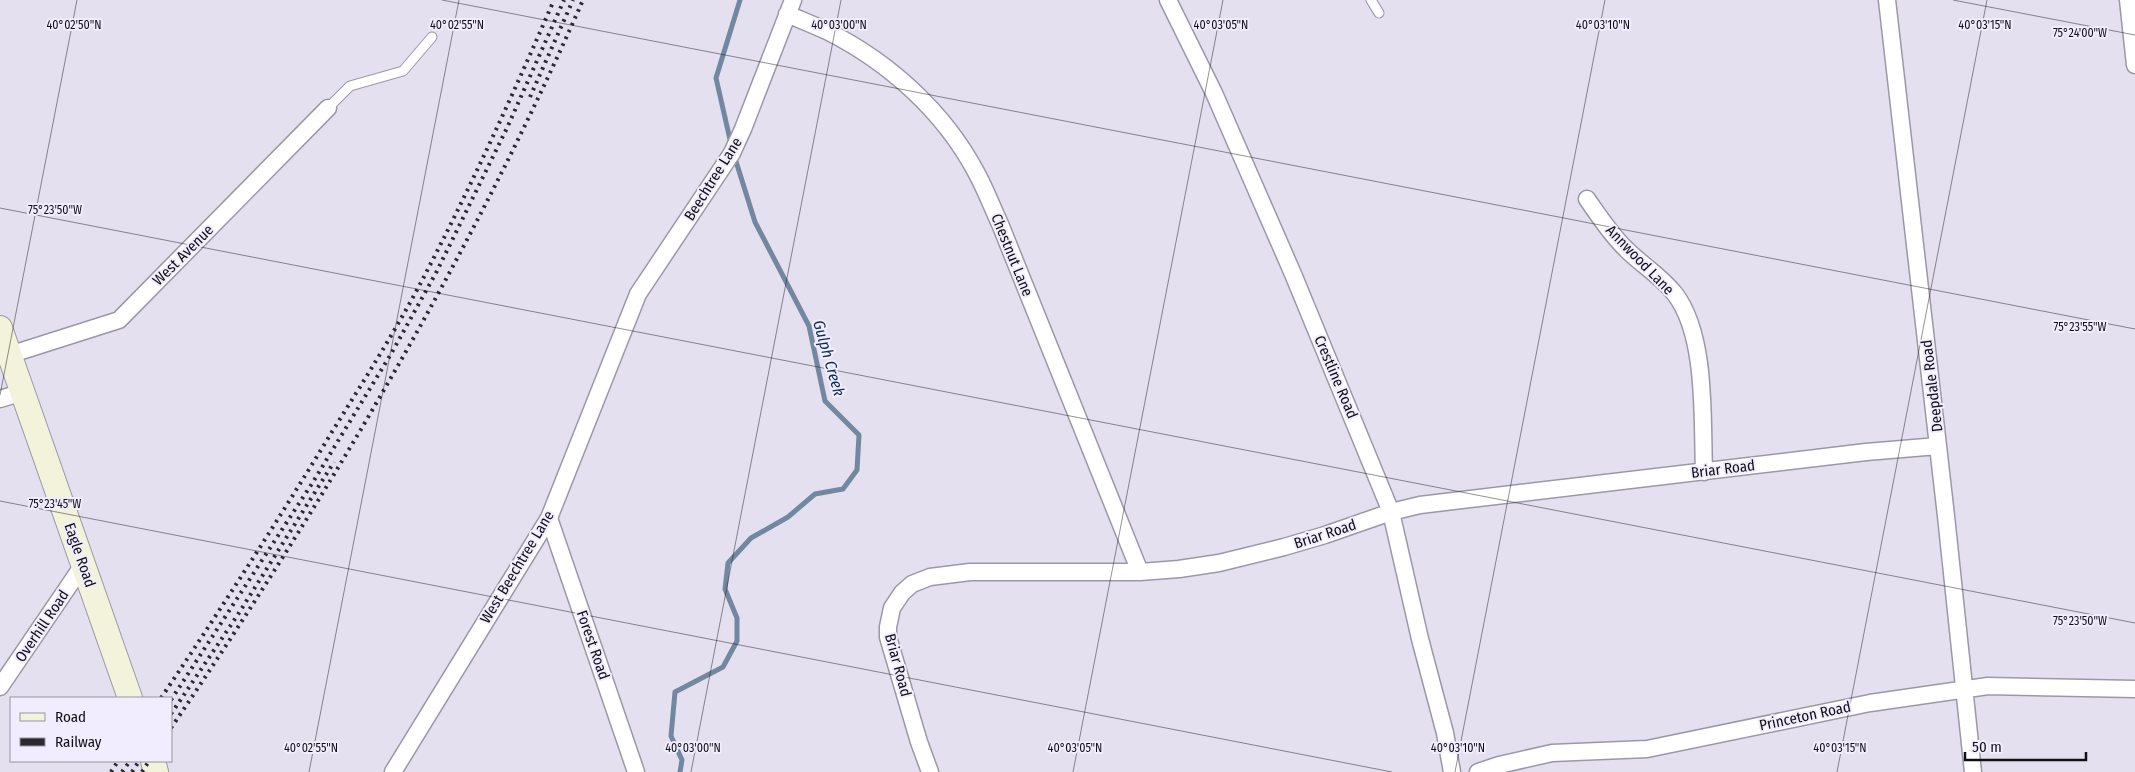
<svg xmlns="http://www.w3.org/2000/svg" width="2135" height="772" font-family="'Fira Sans Condensed',sans-serif">
	<style>
		.lines { fill: none; stroke-linecap: round; stroke-linejoin: round }
		.stream { stroke: #7288a1; stroke-width: 5 }
		.lane-casing { stroke: #9b98a6; stroke-width: 11 }
		.street-casing { stroke: #9b98a6; stroke-width: 19 }
		.secondary-casing { stroke: #9b98a6; stroke-width: 26 }
		.lane { stroke: #fff; stroke-width: 9 }
		.street { stroke: #fff; stroke-width: 16 }
		.secondary { stroke: #f3f2da; stroke-width: 24 }
		.rail { stroke: #2b2930; stroke-width: 4; stroke-dasharray: 2.5 5; stroke-linecap: butt }
		.ticks { fill: none; stroke: #100f14; stroke-width: 1; stroke-opacity: 0.45 }
		.labels { text-anchor: middle; dominant-baseline: central; stroke-width: 4; stroke-linejoin: round; paint-order: stroke }
		.street-label { font-size: 15px; fill: #100f14; stroke: #f1edfe }
		.water-label { font-size: 16px; font-style: italic; fill: #0b2e4f; stroke: #f1edfe }
		.ticks-label { font-size: 12px; text-anchor: middle; fill: #100f14; stroke: #f1edfe; stroke-width: 4; stroke-linejoin: round; paint-order: stroke }
	</style>
	<rect width="100%" height="100%" fill="#e4e0f0"/>
	<g class="lines">
		<path class="stream" d="M 731,144 L 716,78 L 740,0
			M 680,772 L 682,760 L 671,736 L 675,692 L 723,667 L 737,641 L 737,618 L 725,589 L 728,563 L 751,538 L 788,517 L 815,494 L 843,489 L 857,470 L 859,435 L 825,401 L 809,326 L 755,222 L 734,155"/>
		<g class="lane-casing">
			<path id="lane" d="M 1371,0 L 1379,13
				M 328,108 L 350,86 L 403,71 L 432,37"/>
		</g>
		<g class="street-casing">
			<path id="street" d="M 1168,0 L 1214,93 L 1293,274 L 1391,512 L 1420,639 L 1445,733 L 1452,772
				M 1887,0 L 1946,516 L 1973,772
				M 2128,0 L 2135,65
				M 787,14 C 801,20 816,26 829,32 C 890,63 944,112 976,172 C 985,188 992,207 1000,224 L 1140,572
				M 1587,199 C 1599,216 1611,235 1627,250 C 1642,265 1661,276 1675,294 C 1707,336 1702,419 1704,472
				M 9,355 L 119,320 L 328,108
				M 0,399 L 23,392
				M 549,518 L 636,772
				M 0,687 L 83,565
				M 393,772 L 549,518 L 638,294 L 732,153 L 743,129 L 793,0
				M 930,772 L 919,742 L 888,637 L 888,627 L 892,608 L 902,593 L 912,584 L 930,577 L 970,572 L 1140,572 L 1179,569 L 1219,563 L 1284,547 L 1325,535 L 1391,512 L 1420,505 L 1866,452 L 1938,446
				M 1478,772 L 1499,765 L 1552,753 L 1647,749 L 1870,703 L 1988,686 L 2135,689"/>
		</g>
		<g class="secondary-casing">
			<path id="secondary" d="M 0,328 L 130,698
				M 153,761 L 156,772"/>
		</g>
		<use href="#lane" class="lane"/>
		<use href="#street" class="street"/>
		<use href="#secondary" class="secondary"/>
		<path class="rail" d="M 530,97 L 573,0
			M 161,698 C 221,609 279,519 335,427 C 368,374 401,322 429,267 C 474,180 515,90 554,0
			M 171,700 L 313,482 L 391,354 L 437,271 L 507,128 L 564,0
			M 171,714 L 237,616 L 334,462
			M 171,728 C 328,496 470,257 583,0
			M 111,772 L 118,761
			M 122,772 L 130,761
			M 132,772 L 139,761
			M 142,772 L 149,761"/>
	</g>
	<path class="ticks" d="M 442,0 L 2135,329M 1953,0 L 2135,35M 0,208 L 2135,623M 0,395 L 77,0M 0,501 L 1392,772M 309,772 L 459,0M 691,772 L 841,0M 1073,772 L 1223,0M 1455,772 L 1605,0M 1837,772 L 1987,0"/>
	<g class="labels">
		<g class="street-label">
			<text transform="translate(713 179) rotate(-58)">Beechtree Lane</text>
			<text transform="translate(183 255) rotate(-45)">West Avenue</text>
			<text transform="translate(1012 255) rotate(68)">Chestnut Lane</text>
			<text transform="translate(1640 260) rotate(46)">Annwood Lane</text>
			<text transform="translate(1336 377) rotate(67)">Crestline Road</text>
			<text transform="translate(1932 386) rotate(-97)">Deepdale Road</text>
			<text transform="translate(1723 469) rotate(-7)">Briar Road</text>
			<text transform="translate(1325 534) rotate(-18)">Briar Road</text>
			<text transform="translate(80 555) rotate(71)">Eagle Road</text>
			<text transform="translate(517 567) rotate(-59)">West Beechtree Lane</text>
			<text transform="translate(42 626) rotate(-56)">Overhill Road</text>
			<text transform="translate(593 645) rotate(71)">Forest Road</text>
			<text transform="translate(898 665) rotate(75)">Briar Road</text>
			<text transform="translate(1805 716) rotate(-12)">Princeton Road</text>
		</g>
		<g class="water-label">
			<text transform="translate(829 358) rotate(74)">Gulph Creek</text>
		</g>
	</g>
	<g class="ticks-label">
		<text x="74" y="29">40°02'50"N</text>
		<text x="457" y="29">40°02'55"N</text>
		<text x="839" y="29">40°03'00"N</text>
		<text x="1221" y="29">40°03'05"N</text>
		<text x="1603" y="29">40°03'10"N</text>
		<text x="1985" y="29">40°03'15"N</text>
		<text x="2080" y="37">75°24'00"W</text>
		<text x="55" y="214">75°23'50"W</text>
		<text x="2080" y="331">75°23'55"W</text>
		<text x="55" y="508">75°23'45"W</text>
		<text x="2080" y="625">75°23'50"W</text>
		<text x="311" y="752">40°02'55"N</text>
		<text x="693" y="752">40°03'00"N</text>
		<text x="1075" y="752">40°03'05"N</text>
		<text x="1458" y="752">40°03'10"N</text>
		<text x="1840" y="752">40°03'15"N</text>
	</g>
	<rect x="10" y="697" width="162" height="65" fill="#f1edfe" stroke="#9794a0"/>
	<rect x="20" y="713" width="25" height="8" fill="#f3f2da" stroke="#9794a0"/>
	<text x="55" y="722" font-size="15" fill="#100f14">Road</text>
	<rect x="20" y="738" width="25" height="8" fill="#2b2930" stroke="#9794a0"/>
	<text x="55" y="747" font-size="15" fill="#100f14">Railway</text>
	<path d="M1965 752v8h121v-8" fill="none" stroke="#100f14" stroke-width="2.5"/>
	<text x="1972" y="752" font-size="15" fill="#100f14" stroke="#f1edfe" stroke-width="4" paint-order="stroke">50 m</text>
</svg>
